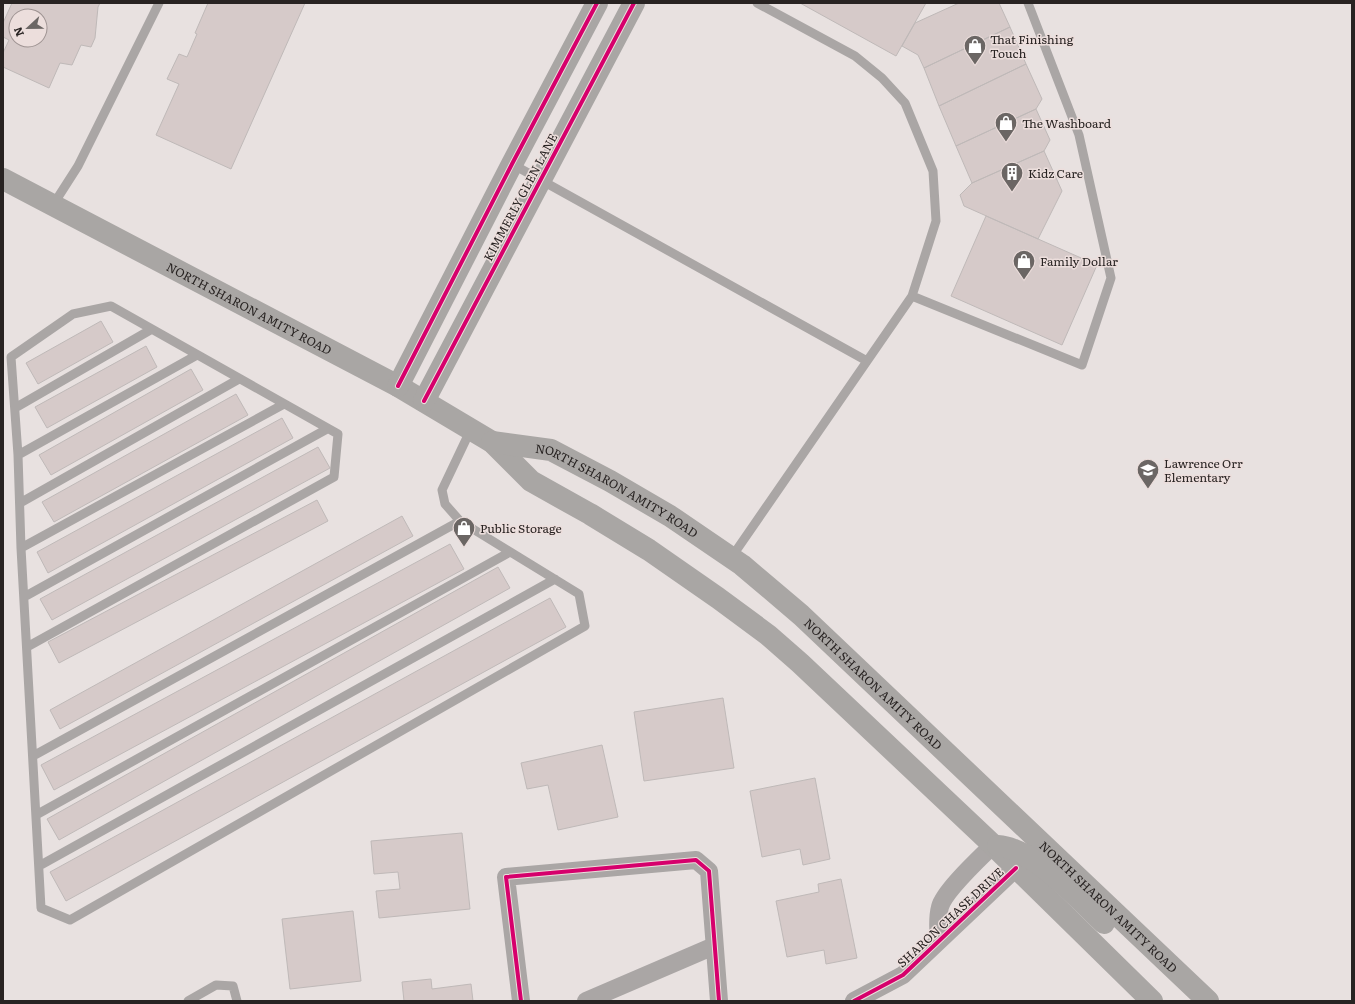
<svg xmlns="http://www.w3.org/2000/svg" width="1355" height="1004" font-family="Literata,serif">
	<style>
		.building { fill: #d6cac9; stroke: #bfb9b8; fill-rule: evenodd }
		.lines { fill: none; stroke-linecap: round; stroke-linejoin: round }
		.lane { stroke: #aaa6a5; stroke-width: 9 }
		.street { stroke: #aaa6a5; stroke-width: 18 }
		.secondary { stroke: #a9a6a4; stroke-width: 22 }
		.cycleway-casing { stroke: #ecdedc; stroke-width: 6 }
		.cycleway { stroke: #d6006c; stroke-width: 4 }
		.labels { text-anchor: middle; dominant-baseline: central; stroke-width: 3; stroke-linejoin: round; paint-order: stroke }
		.poi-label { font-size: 12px; fill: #282322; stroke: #ecdedc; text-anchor: start }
		.street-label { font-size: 12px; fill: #282322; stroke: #ecdedc }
	</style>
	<rect width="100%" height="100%" fill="#e8e1e0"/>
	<path class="building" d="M 12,3 L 100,3 L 98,7 L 95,38 L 91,47 L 81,45 L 72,65 L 60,63 L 49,88 L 3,67 L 3,53 L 9,40 L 3,37 L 3,23 ZM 16,16 L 40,16 L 40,40 L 16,40 Z
		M 208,3 L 305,3 L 231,169 L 156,135 L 179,84 L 167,79 L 179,54 L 187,57 L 197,34 L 195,33 Z
		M 800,3 L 926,3 L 896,56 Z
		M 959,3 L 999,3 L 1010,27 L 924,68 L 918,55 L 902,46 L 915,23 Z
		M 1010,27 L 1026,64 L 939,106 L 924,68 Z
		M 1026,64 L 1042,99 L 1036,109 L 956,146 L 939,106 Z
		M 1036,109 L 1050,140 L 1044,151 L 972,183 L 956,146 Z
		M 1044,151 L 1062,191 L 1038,239 L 964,206 L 960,195 L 972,183 Z
		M 986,216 L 1097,265 L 1062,345 L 951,296 Z
		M 101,321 L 113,342 L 38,384 L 26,363 Z
		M 146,346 L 157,367 L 47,428 L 35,407 Z
		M 191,369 L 203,390 L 51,475 L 39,455 Z
		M 236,394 L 248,415 L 54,522 L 42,502 Z
		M 282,418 L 293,438 L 48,573 L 37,552 Z
		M 318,447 L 330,468 L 52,620 L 40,599 Z
		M 317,500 L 328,521 L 59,663 L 48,642 Z
		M 402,516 L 413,536 L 60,729 L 50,710 Z
		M 450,544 L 464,569 L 54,790 L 41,765 Z
		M 498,567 L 510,588 L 59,840 L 47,819 Z
		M 550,598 L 566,627 L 66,901 L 50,872 Z
		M 723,698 L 734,768 L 644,781 L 634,712 Z
		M 602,745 L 618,817 L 558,830 L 548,785 L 527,789 L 521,763 Z
		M 815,778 L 830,859 L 803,865 L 800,849 L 762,857 L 750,791 Z
		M 462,833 L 470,909 L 379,918 L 376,891 L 400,889 L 398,872 L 374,874 L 371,841 Z
		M 841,879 L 857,958 L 826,964 L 824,950 L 787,957 L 776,901 L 819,892 L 818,884 Z
		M 353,911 L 361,981 L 290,989 L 282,919 Z
		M 431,979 L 432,989 L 471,984 L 473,1001 L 404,1001 L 402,982 Z"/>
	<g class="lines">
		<path class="lane" d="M 512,164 L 867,361
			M 53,205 L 78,166 L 159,3
			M 912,296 L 1082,365 L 1111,278 L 1079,135 L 1028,3
			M 15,408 L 152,329
			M 18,455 L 197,355
			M 20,503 L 239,379
			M 21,548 L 284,404
			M 731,558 L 912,296 L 936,221 L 933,171 L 905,103 L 882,78 L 855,56 L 757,3
			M 24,597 L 327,429
			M 27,647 L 334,477 L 338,434 L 111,306 L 73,314 L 11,357 L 18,455 L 21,548 L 41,908 L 70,920 L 585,626 L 579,594 L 460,521 L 445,504 L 442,490 L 471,429
			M 33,756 L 460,521
			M 36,815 L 510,552
			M 39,866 L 555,579
			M 188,1001 L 216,985 L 233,986 L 237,1001"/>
		<path class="street" d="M 939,941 C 938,930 937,918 940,907 C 944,891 980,858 993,845
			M 521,1001 L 506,877 L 696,860 L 709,871 L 719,1001
			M 586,1001 L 714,946
			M 854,1001 L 903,975 L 1016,868"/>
		<g class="secondary">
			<path id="s1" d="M 3,179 L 398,386 L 492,442 L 531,481 L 590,514 L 649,550 L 718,598 L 768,635 L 800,663 L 993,845 L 1152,1001"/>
			<path d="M 398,386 L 512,164 L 597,3"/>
			<path d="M 424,401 L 634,3"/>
			<path id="s2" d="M 492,442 L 551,450 L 610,481 L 670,516 L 742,565 L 801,615 L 1208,1001"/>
			<path d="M 998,846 C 1033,848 1078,899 1104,923"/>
		</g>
		<g class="cycleway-casing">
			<path id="cycleway" d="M 398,386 L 512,164 L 597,3
				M 424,401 L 634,3
				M 521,1001 L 506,877 L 696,860 L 709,871 L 719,1001
				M 854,1001 L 903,975 L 1016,868"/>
		</g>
		<use href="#cycleway" class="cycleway"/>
	</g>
	<defs>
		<g id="shop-pin" transform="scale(1.15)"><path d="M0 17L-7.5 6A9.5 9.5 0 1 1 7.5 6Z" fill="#6b6664" stroke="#ecdedc"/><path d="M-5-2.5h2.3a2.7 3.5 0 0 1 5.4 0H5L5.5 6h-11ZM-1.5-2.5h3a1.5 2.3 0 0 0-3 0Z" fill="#fff"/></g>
		<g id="building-pin" transform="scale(1.15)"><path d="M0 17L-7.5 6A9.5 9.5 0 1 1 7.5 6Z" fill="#6b6664" stroke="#ecdedc"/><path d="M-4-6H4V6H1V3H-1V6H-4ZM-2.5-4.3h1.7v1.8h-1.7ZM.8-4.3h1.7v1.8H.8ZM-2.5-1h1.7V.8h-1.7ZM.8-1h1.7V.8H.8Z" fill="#fff"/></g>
		<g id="school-pin" transform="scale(1.15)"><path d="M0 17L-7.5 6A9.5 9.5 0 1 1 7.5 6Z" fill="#6b6664" stroke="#ecdedc"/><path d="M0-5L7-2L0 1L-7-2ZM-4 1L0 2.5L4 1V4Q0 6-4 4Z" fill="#fff"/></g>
	</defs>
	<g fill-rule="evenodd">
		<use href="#shop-pin" x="975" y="46"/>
		<use href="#shop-pin" x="1006" y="123"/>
		<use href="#building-pin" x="1012" y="173"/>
		<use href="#shop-pin" x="1024" y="261"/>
		<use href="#school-pin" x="1148" y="470"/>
		<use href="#shop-pin" x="464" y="528"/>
	</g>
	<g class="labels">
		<g class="poi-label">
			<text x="990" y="39">That Finishing<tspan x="990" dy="14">Touch</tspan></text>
			<text x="1022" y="123">The Washboard</text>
			<text x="1028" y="173">Kidz Care</text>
			<text x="1040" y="261">Family Dollar</text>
			<text x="1164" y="463">Lawrence Orr<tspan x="1164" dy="14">Elementary</tspan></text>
			<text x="480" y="528">Public Storage</text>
		</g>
		<g class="street-label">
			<text transform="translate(520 197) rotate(-62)">KIMMERLY GLEN LANE</text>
			<text stroke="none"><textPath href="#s1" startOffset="278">NORTH SHARON AMITY ROAD</textPath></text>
			<text stroke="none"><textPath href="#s2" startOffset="136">NORTH SHARON AMITY ROAD</textPath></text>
			<text stroke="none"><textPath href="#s2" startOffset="460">NORTH SHARON AMITY ROAD</textPath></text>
			<text stroke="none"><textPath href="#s2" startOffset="784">NORTH SHARON AMITY ROAD</textPath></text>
			<text transform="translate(950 917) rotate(-43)">SHARON CHASE DRIVE</text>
		</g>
	</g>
	<rect width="1355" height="1004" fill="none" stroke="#282322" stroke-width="8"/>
	<g transform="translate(28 28) rotate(248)"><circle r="19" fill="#ecdedc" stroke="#9e9392"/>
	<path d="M0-3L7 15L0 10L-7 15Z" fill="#6b6664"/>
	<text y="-6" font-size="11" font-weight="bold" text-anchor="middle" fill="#282322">N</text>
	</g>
</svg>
